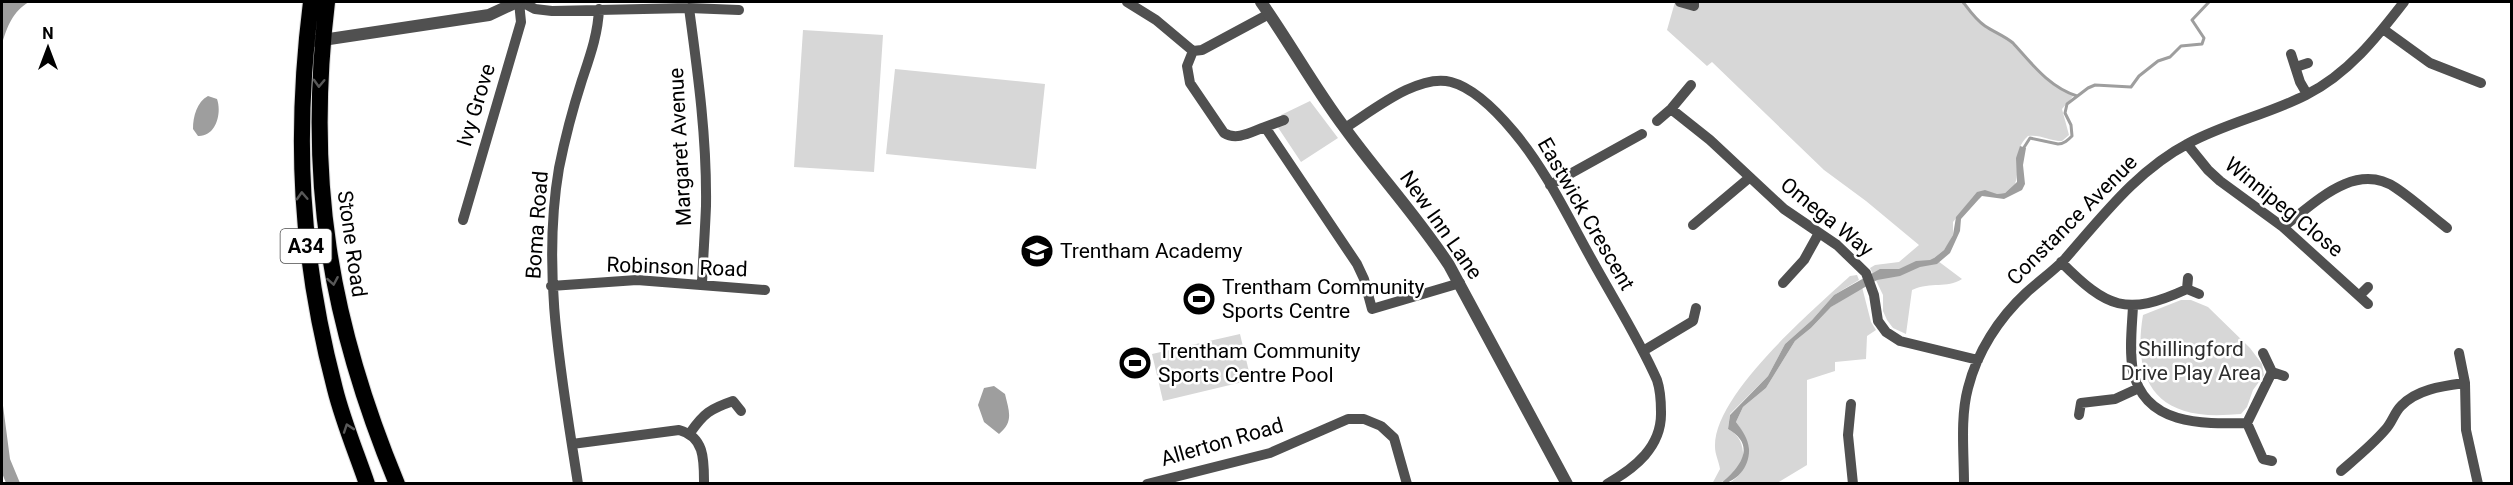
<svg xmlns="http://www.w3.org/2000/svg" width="2513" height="485" font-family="Roboto,sans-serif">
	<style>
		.green { fill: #d7d7d7 }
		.water { fill: #9e9e9e }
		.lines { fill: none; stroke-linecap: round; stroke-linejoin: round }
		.stream { stroke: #9e9e9e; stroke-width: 3 }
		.trunk-casing { stroke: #dbdbdb; stroke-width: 18 }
		.minor { stroke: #505050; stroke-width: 10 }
		.tertiary { stroke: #505050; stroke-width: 12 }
		.trunk { stroke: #000; stroke-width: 16 }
		.oneway { stroke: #595959 }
		.labels { text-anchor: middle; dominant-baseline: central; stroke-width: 5; stroke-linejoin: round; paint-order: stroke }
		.shield { fill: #fff; stroke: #4c4c4c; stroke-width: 1.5 }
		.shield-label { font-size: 20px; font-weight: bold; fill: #000 }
		.street-label { font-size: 21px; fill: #000; stroke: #fff }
		.poi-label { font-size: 21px; fill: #000; stroke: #fff; text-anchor: start }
		.park-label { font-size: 21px; fill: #2e2e2e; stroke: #fff }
	</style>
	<rect width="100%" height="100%" fill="#fff"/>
	<path class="green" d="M 1675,2 L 1963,2 C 1970,10 1976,20 1985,26 C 1994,32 2006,36 2013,44 C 2031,63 2048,87 2074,95 L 2062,109 L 2069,135 L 2062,141 C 2050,141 2040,134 2028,136 C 2012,150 2021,168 2015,184 L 2005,193 L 1973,197 L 1953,222 L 1953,235 L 1949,243 L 1944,250 L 1934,258 L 1962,279 C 1946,289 1932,281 1912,290 L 1906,334 L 1893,328 L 1887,320 L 1883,311 L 1883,295 L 1870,268 L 1875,265 L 1899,262 L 1919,245 L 1866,201 L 1824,170 L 1712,62 L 1707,66 L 1667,30 Z
		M 803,30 L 883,35 L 874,172 L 794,167 Z
		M 895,69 L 1045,84 L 1036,169 L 886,154 Z
		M 1310,101 L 1338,138 L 1301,162 L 1277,126 L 1286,122 L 1281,115 Z
		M 1857,275 L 1859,280 L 1834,295 L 1812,320 L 1785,344 L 1768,376 L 1730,414 L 1728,429 C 1741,436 1744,447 1743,461 C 1735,473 1727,483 1712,484 L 1720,469 C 1719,462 1715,454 1715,447 C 1713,395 1813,310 1850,276 Z
		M 1862,287 L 1871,322 L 1876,330 L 1867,336 L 1866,359 L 1835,362 L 1835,371 L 1807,380 L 1807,465 L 1777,483 L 1728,484 C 1752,470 1752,442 1736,422 L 1743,407 L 1766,388 L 1795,341 L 1811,328 L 1831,307 Z
		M 2181,300 L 2191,300 L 2208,307 L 2250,348 L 2262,364 L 2264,375 L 2253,390 L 2247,407 L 2241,414 C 2227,415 2213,416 2199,414 C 2144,407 2135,362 2143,315 Z
		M 1240,334 L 1251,380 L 1163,401 L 1152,354 Z"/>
	<path class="water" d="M 2,2 L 29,2 C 13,11 7,27 2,44 Z
		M 208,96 L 217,99 C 222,113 216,137 198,136 L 193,129 C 193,116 197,102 208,96 Z
		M 2020,146 L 2026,148 L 2023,165 L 2025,184 L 2022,190 L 2004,199 L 1982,196 L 1979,199 L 1961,219 L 1960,231 L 1950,253 L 1937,264 L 1920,267 L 1900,276 L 1877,280 L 1831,307 L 1811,328 L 1795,341 L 1766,388 L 1743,407 L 1736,422 C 1742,430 1748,438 1749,449 C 1750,466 1737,483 1720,484 C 1739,469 1758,446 1728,429 L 1730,415 L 1768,376 L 1785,344 L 1812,320 L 1834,295 L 1880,269 L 1899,269 L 1916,261 L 1930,260 L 1934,258 L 1944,250 L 1953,235 L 1956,217 L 1977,192 L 1985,190 L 1997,194 L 2005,193 L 2017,182 L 2016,158 Z
		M 994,386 L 1005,394 C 1009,411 1014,422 999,434 L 984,422 L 978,405 L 984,388 Z
		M 2,398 L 10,459 L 20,483 L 6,483 L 2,473 Z"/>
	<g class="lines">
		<path class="stream" d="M 1963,2 C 1969,10 1976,20 1985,26 C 1994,32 2005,36 2013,43 C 2032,64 2049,87 2077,96
			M 2023,149 L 2030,138 L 2058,144 C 2064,144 2068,140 2072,136 L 2071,125 L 2065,113 L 2067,104 L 2088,88 L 2095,85 L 2131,87 L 2139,76 L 2158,61 L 2170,57 L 2181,46 L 2202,44 L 2204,38 L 2192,20 L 2209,2"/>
		<g class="trunk-casing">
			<path id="trunk" d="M 311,2 C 294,137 300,256 335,389 C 343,421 356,452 367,484
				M 327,2 C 306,178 329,320 397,484"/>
		</g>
		<path class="minor" d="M 522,2 L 535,9 L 552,11 L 689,8 L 739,10
			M 1127,2 L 1156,20 L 1193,51 L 1202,50 L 1269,14
			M 1680,2 L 1694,6 L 1694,2
			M 689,8 C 698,74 707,139 706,206 C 705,232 703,258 702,284
			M 2383,29 L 2430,63 L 2481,83
			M 1193,51 L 1187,66 L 1190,83 L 1224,133 C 1237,141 1251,132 1265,127 L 1357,264 L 1364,279 L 1372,309 L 1460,283
			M 2291,54 L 2300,82 L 2307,94
			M 2296,67 L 2308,63
			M 1671,109 L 1710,140 L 1784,209 L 1837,245 L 1866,273 L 1874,295 L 1878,321 L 1886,332 L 1900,341 L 1978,360
			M 1657,121 L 1671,109 L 1691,85
			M 1265,127 L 1284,120
			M 1345,128 C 1371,112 1418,73 1451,82 C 1474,88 1499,114 1514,132 C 1546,170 1568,217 1592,260 C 1614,300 1639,339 1657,380 C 1660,389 1661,402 1661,412 C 1662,447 1635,468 1607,484
			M 2187,144 L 2208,170 L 2220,181 L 2283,227 L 2368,304
			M 1550,185 L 1642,134
			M 463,220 L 521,22 L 519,2
			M 1693,225 L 1749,178
			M 2283,227 C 2314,204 2355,160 2396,188 C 2414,200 2430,215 2447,228
			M 2061,262 C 2107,308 2126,317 2187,289 L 2188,278
			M 1783,283 L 1804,260 L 1819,233
			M 551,286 L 637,280 L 765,290
			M 2187,289 L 2199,294
			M 2359,296 L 2368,287
			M 2133,306 C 2132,327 2129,350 2133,371 C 2145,426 2203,424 2247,423
			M 1643,351 L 1693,321 L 1696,308
			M 2263,353 L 2272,372 L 2247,423 L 2263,459 L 2272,461
			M 2459,353 L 2465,383 L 2466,430 L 2478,484
			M 2272,372 L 2284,376
			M 1851,404 L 1848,435 L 1853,484
			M 2079,415 L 2081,403 L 2115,399 L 2139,388
			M 690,433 C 704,413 710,409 733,401 L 741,411
			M 572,444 L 679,430 C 705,437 704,460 704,484
			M 2341,471 C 2356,458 2372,445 2385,430 C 2392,423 2394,413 2401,406 C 2417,389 2443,386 2465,383
			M 578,484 C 562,379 541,273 559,168 C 565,138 573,108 582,80 C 590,56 598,34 599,9
			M 1147,484 L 1270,453 L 1348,419 L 1364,419 L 1381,426 L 1394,438 L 1407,484
			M 1964,484 C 1964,453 1960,418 1968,388 C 1977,352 1999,318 2026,293 C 2038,282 2052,272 2064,260 C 2102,217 2137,170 2189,143 C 2226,123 2269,114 2306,95 C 2348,74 2377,37 2404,2"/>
		<path class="tertiary" d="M 1261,2 C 1290,43 1314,87 1344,127 C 1378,174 1417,216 1449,265 L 1567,484
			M 316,41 L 489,15 L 517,2"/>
		<use href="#trunk" class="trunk"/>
	</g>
	<defs><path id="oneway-chevron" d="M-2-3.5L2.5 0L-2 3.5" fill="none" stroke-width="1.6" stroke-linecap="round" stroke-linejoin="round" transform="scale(1.5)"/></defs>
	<g class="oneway">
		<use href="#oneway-chevron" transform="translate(319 83) rotate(92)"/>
		<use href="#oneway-chevron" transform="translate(302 196) rotate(-93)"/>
		<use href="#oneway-chevron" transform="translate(333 281) rotate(80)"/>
		<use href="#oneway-chevron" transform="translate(348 428) rotate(-109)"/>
	</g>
	<defs>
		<g id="school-disc" transform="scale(1.725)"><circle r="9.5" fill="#000" stroke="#fff"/><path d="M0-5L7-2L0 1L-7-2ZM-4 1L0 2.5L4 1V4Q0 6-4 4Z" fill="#fff"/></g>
		<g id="stadium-disc" transform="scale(1.725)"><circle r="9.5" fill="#000" stroke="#fff"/><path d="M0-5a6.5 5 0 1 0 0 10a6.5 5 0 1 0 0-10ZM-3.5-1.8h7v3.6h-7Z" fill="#fff"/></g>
	</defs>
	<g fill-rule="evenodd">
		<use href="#school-disc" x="1037" y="251"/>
		<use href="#stadium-disc" x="1199" y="299"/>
		<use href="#stadium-disc" x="1135" y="363"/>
	</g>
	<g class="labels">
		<rect class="shield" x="280.5" y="229" width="51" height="34" rx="4.5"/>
		<g class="shield-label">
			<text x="306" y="246">A34</text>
		</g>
		<g class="street-label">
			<text transform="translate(476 105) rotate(-73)">Ivy Grove</text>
			<text transform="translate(680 147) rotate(-93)">Margaret Avenue</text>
			<text transform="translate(2284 207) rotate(39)">Winnipeg Close</text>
			<text transform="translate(1586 214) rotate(60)">Eastwick Crescent</text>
			<text transform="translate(1827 217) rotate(39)">Omega Way</text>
			<text transform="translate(2072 220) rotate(-45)">Constance Avenue</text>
			<text transform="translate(537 225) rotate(-86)">Boma Road</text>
			<text transform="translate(1441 225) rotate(55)">New Inn Lane</text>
			<text transform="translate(352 244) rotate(82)">Stone Road</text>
			<text transform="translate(677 267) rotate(2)">Robinson Road</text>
			<text transform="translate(1222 442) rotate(-16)">Allerton Road</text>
		</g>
		<g class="poi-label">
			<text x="1060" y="251">Trentham Academy</text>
			<text x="1222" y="287">Trentham Community<tspan x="1222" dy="24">Sports Centre</tspan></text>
			<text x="1158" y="351">Trentham Community<tspan x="1158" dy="24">Sports Centre Pool</tspan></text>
		</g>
		<g class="park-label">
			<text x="2191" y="349">Shillingford<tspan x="2191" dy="24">Drive Play Area</tspan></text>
		</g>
	</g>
	<rect width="2513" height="485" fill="none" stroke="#000000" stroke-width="6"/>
	<g transform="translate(48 48)" stroke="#ffffff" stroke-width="4.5" paint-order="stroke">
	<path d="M0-4.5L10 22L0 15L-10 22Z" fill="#000000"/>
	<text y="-9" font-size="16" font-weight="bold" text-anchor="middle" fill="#000000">N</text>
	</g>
</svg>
